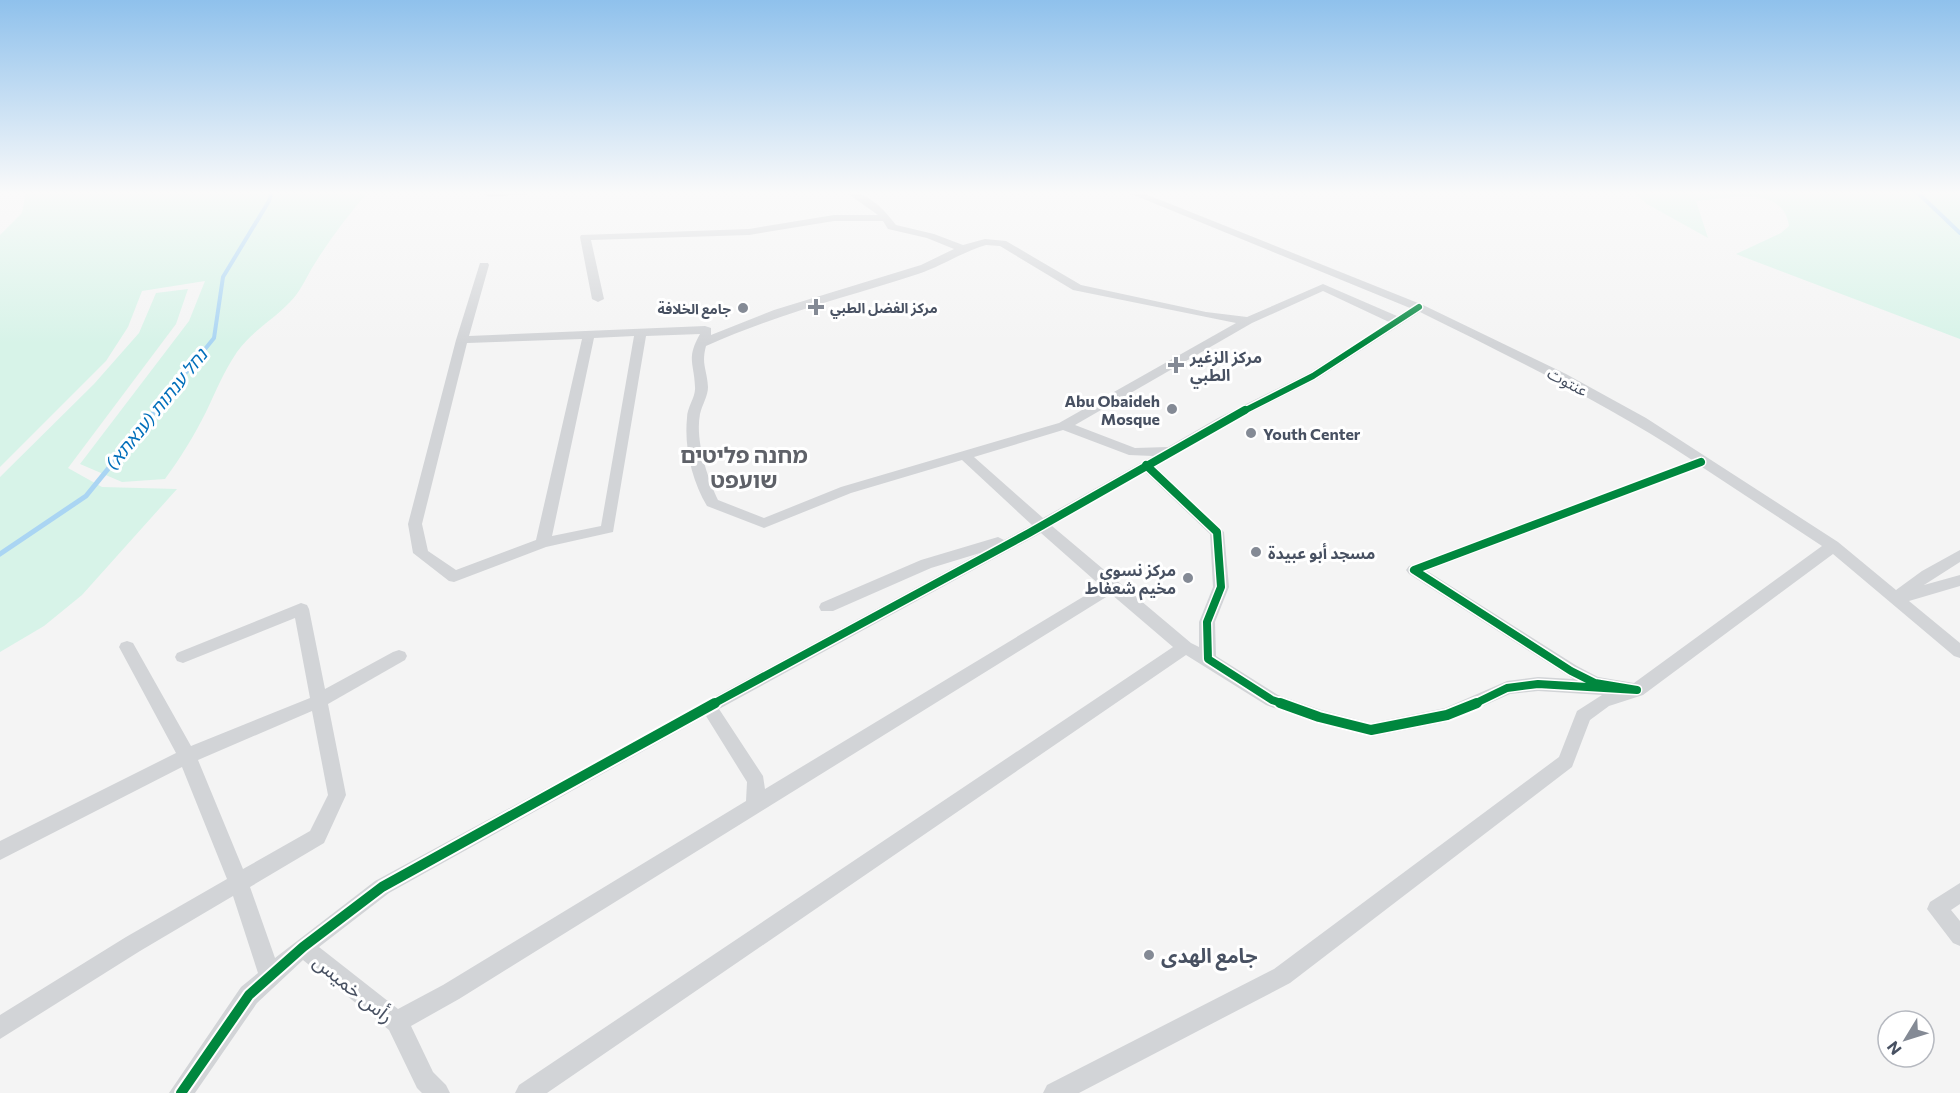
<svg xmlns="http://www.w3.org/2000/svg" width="1960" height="1093" font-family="Commissioner,'Noto Sans Arabic','Noto Sans Hebrew',sans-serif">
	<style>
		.green { fill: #d7f3e8 }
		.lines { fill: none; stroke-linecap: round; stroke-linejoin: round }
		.stream-far1 { stroke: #aad5f3; stroke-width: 4 }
		.stream { stroke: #aad5f3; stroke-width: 5 }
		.minor { fill: #d2d4d7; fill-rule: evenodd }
		.cycleway-far2-casing { stroke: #fff; stroke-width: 9 }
		.cycleway-far1-casing { stroke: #fff; stroke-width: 11 }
		.cycleway-casing { stroke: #fff; stroke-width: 14 }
		.cycleway-far2 { stroke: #00873e; stroke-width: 6 }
		.cycleway-far1 { stroke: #00873e; stroke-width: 8 }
		.cycleway { stroke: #00873e; stroke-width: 10 }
		.poi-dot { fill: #848a95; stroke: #fff; stroke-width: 2 }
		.labels { text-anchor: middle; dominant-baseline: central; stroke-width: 6; stroke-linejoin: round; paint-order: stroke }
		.far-poi-label { font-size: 14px; font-weight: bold; fill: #485162; stroke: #fff; text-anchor: start }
		.poi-label { font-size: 16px; font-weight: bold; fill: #485162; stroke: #fff; text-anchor: start }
		.street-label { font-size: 16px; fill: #485162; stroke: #fff }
		.water-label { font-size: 18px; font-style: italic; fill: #026fbb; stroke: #fff }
		.near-poi-label { font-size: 20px; font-weight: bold; fill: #485162; stroke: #fff; text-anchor: start }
		.near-street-label { font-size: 20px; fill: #485162; stroke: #fff }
		.district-label { font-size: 22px; font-weight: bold; fill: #5e6168; stroke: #fff }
	</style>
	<rect width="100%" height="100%" fill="#f4f4f4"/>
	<path class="green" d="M 26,191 L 369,191 C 348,215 329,240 312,268 C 305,280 300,292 290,302 C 272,321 254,329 237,352 C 224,371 216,391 206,412 C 194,436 181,457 165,479 L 122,482 L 80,464 L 189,321 L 205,281 L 142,291 L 128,327 L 106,361 L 0,467 L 0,235 L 22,213 Z
		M 1632,191 L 1960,191 L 1960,339 L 1736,254 L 1781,233 L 1789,226 C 1783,183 1726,199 1696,201 L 1708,238 L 1647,204 Z
		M 188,289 L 176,324 L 68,468 L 102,487 L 177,489 L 82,595 L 44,626 L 0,652 L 0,477 L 94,384 L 139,333 L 156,293 Z"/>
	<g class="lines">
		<path class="stream-far1" d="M 1916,191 L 1960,233
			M 154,412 L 214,338 L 223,277 L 269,201 L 272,191"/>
		<path class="stream" d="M 0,554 L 86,496 L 156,410"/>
		<path class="minor" d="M 534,191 L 529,194 L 489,197 L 484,194 L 488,191 Z
			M 844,191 C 867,191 883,208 896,225 L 934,234 L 963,245 L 985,239 L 1006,241 L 1081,285 L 1206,312 L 1247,317 L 1323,284 L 1397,316 L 1410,308 L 1124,191 L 1138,191 L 1423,305 L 1566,374 L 1646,418 L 1838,542 L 1896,590 L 1922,571 L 1960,550 L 1960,562 L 1924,585 L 1960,575 L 1960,586 L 1909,601 L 1960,643 L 1960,658 L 1954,656 L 1833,554 L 1643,695 L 1609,706 L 1590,720 L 1572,767 L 1290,983 L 1079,1093 L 1043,1093 L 1047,1085 L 1274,969 L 1559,757 L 1577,711 L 1602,695 L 1538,691 L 1510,694 L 1447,722 L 1371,737 L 1319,724 L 1266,705 L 1186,655 L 547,1093 L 515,1093 L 519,1085 L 1173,647 L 1111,594 L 459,999 L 411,1026 L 433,1072 L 446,1085 L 450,1093 L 422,1093 L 417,1088 L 389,1030 L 303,960 L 257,1003 L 195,1093 L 169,1093 L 241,987 L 258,973 L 233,896 L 140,951 L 0,1039 L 0,1015 L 126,937 L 227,879 L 182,767 L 0,860 L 0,841 L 176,753 L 119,647 L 121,643 L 127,641 L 133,643 L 191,746 L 310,698 L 295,618 L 183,663 L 177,661 L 175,657 L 177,653 L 301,603 L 307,605 L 309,609 L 325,689 L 393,652 L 399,650 L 405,652 L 407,656 L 405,660 L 328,704 L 346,795 L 324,843 L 250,887 L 275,958 L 375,881 L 980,553 L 931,568 L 833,611 L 821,611 L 819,607 L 821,603 L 921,560 L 998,537 L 1004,540 L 1032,525 L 962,460 L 851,493 L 764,528 L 707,506 C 692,481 684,447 687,418 C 687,407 696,397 695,387 C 694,362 686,359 700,334 L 646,336 L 613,532 L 546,547 L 454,582 L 449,581 L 413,553 L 408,524 L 456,340 L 480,263 L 488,263 L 489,265 L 469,336 L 705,326 L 711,328 L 711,335 L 774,310 L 921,265 L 954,249 L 927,238 L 888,229 L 883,221 L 834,221 L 749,235 L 591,240 L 604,299 L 598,302 L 592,299 L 580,237 L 581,235 L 749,229 L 834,215 L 878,215 ZM 986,245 L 1000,246 L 1073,290 L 1236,323 L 1059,423 L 841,487 L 764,518 L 718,500 C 707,477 695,440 700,414 C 702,405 708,396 708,387 C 707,369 701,365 706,346 C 774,315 847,297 918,274 C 942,266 962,252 986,245 ZM 1323,291 L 1389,322 L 1309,373 L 1218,418 L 1168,447 L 1135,448 L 1075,425 L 1252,323 ZM 1420,312 C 1513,358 1605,403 1692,460 L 1409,566 L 1406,570 L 1409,574 L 1573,679 L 1538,677 L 1507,681 L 1445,708 L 1371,723 L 1321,710 L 1278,695 L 1216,656 L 1215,622 L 1229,587 L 1224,532 L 1155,466 L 1228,424 L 1317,379 ZM 634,336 L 601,526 L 552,536 L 594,338 ZM 582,339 L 536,540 L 456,570 L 428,551 L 422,524 L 467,343 ZM 1063,430 L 1129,455 L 1153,456 L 1043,518 L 974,457 ZM 1702,467 L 1822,546 L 1634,683 L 1598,677 L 1577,666 L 1427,571 ZM 1145,472 L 1210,534 L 1213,587 L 1199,622 L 1199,647 L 1191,643 L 1052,526 ZM 1041,533 L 1101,586 L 765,789 L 763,776 L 719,709 ZM 312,711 L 328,795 L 310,831 L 243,869 L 198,760 ZM 706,716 L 747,782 L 746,801 L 443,985 L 398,1009 L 319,947 L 389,893 Z
			M 1960,883 L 1960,904 L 1951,910 L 1960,921 L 1960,946 L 1953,943 L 1927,909 L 1930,902 Z"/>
		<g class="cycleway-far2-casing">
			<path id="cycleway-far2" d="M 1242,412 L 1313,376 L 1419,307"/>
		</g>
		<g class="cycleway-far1-casing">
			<path id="cycleway-far1" d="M 1146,465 L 1217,532 L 1221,587 L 1207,622 L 1208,659 L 1272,700 L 1284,704
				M 713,704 L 1029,533 L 1245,410
				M 1474,704 L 1507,688 L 1538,684 L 1637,690 L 1595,683 L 1571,671 L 1414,570 L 1701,462"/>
		</g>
		<g class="cycleway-casing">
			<path id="cycleway" d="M 1280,703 L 1319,717 L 1371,730 L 1447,715 L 1477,703
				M 181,1093 L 249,995 L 303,947 L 382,887 L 715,703"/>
		</g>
		<use href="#cycleway-far2" class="cycleway-far2"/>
		<use href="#cycleway-far1" class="cycleway-far1"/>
		<use href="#cycleway" class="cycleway"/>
	</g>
	<linearGradient id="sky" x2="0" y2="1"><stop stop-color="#8fc1ec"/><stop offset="0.56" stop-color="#fafafa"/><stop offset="1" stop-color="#fafafa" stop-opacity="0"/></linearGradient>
	<rect width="1960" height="344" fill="url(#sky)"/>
	<g class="poi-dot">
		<path d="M813 298h6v6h6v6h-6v6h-6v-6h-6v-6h6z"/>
		<circle cx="743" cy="308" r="6"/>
		<path d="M1173 356h6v6h6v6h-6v6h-6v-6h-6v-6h6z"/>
		<circle cx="1172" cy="409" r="6"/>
		<circle cx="1251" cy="433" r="6"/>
		<circle cx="1256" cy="552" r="6"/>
		<circle cx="1188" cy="578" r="6"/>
		<circle cx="1149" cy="955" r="6"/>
	</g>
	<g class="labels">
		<g class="far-poi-label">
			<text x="830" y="307">مركز الفضل الطبي</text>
			<text x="731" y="308" text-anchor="end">جامع الخلافة</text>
		</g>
		<g class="poi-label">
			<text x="1190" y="356">مركز الزغير<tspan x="1190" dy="18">الطبي</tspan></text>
			<text x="1160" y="400" text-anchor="end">Abu Obaideh<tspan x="1160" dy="18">Mosque</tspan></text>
			<text x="1263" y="433">Youth Center</text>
			<text x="1268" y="552">مسجد أبو عبيدة</text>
			<text x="1176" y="569" text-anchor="end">مركز نسوي<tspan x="1176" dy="18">مخيم شعفاط</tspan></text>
		</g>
		<g class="street-label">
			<text transform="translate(1568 381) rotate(28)">عنتوت</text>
		</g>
		<g class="water-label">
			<text transform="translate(156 409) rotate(-51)">נחל ענתות (ענאתא)</text>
		</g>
		<g class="near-poi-label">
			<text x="1161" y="955">جامع الهدى</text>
		</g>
		<g class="near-street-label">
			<text transform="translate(354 988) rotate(39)">رأس خميس</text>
		</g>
		<g class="district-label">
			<text x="744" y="454">מחנה פליטים<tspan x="744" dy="25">שועפט</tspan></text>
		</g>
	</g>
	<g transform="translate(1906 1039) rotate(232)"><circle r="28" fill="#ffffff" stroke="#b6b9c0" stroke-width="1.5"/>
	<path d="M0-4.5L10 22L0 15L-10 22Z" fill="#848a95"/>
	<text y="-9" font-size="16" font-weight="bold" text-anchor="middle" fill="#485162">N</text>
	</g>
</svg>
